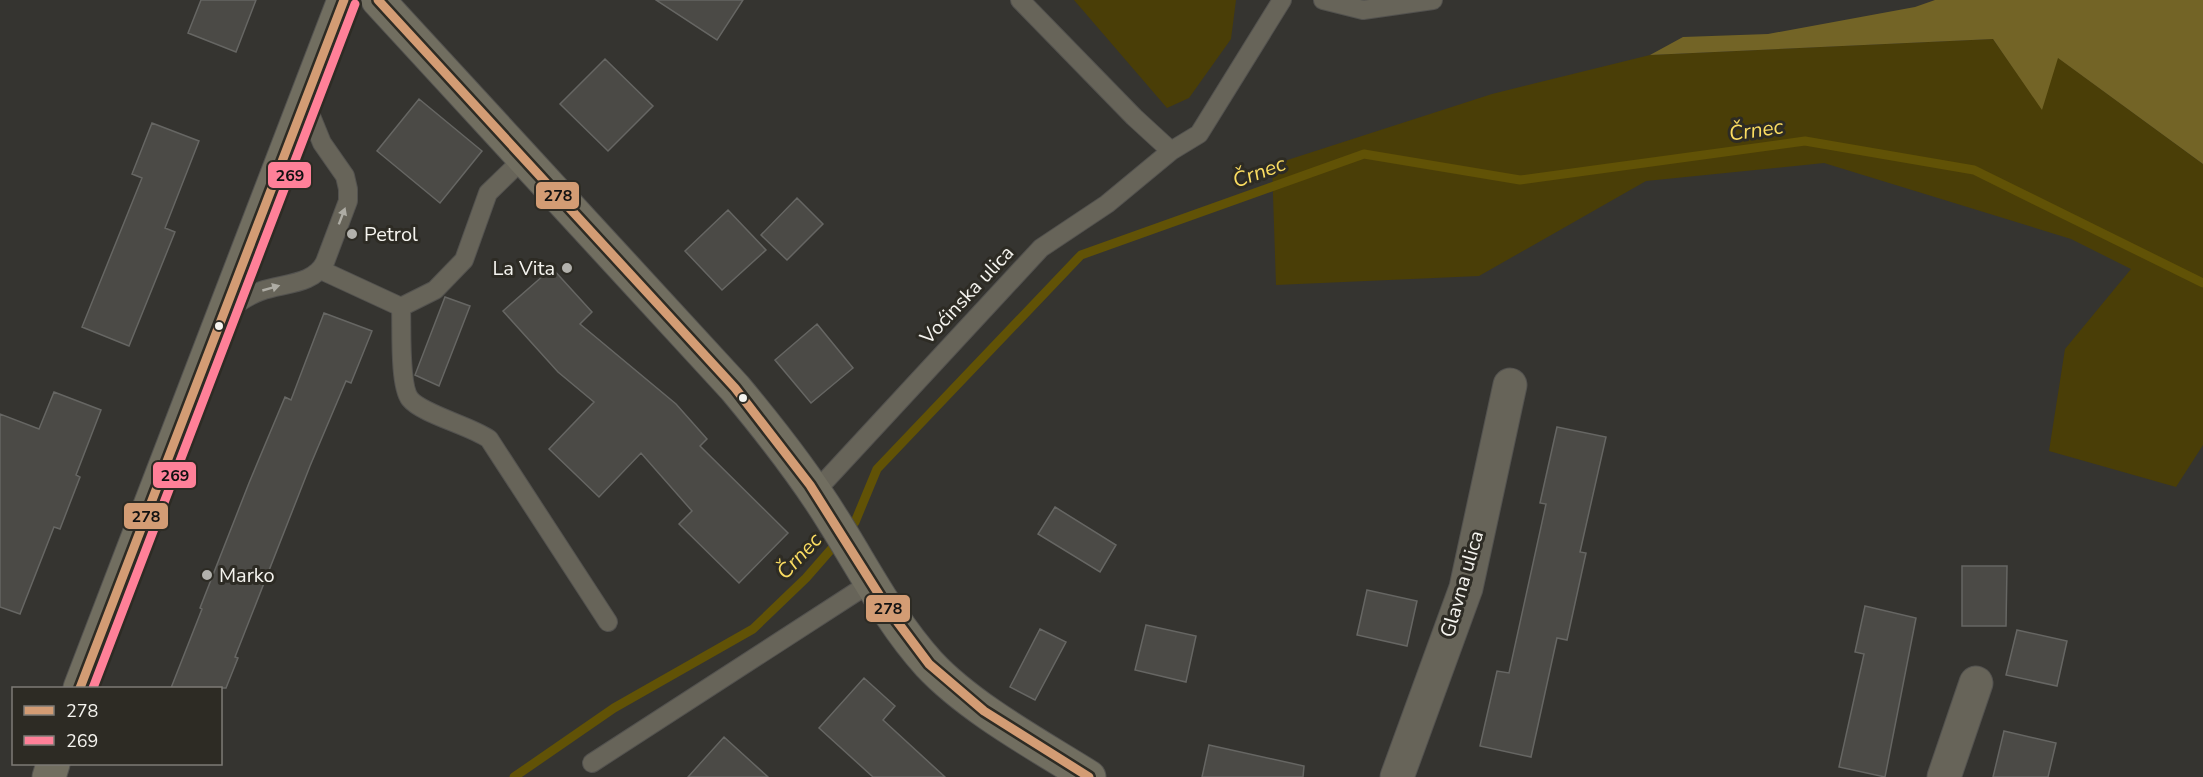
<svg xmlns="http://www.w3.org/2000/svg" width="2203" height="777" font-family="'Nunito Sans',sans-serif">
	<style>
		.green { fill: #4a3e07 }
		.forest { fill: #736426 }
		.lines { fill: none; stroke-linecap: round; stroke-linejoin: round }
		.stream { stroke: #615206; stroke-width: 9 }
		.building { fill: #4b4a46; stroke: #666663; stroke-width: 1.5 }
		.lane-casing { stroke: #53524f; stroke-width: 20 }
		.street-casing { stroke: #53524f; stroke-width: 35 }
		.secondary-casing { stroke: #53524f; stroke-width: 35 }
		.lane { stroke: #676459; stroke-width: 18 }
		.street { stroke: #676459; stroke-width: 33 }
		.secondary { stroke: #716e60; stroke-width: 33 }
		.bus-1-casing { stroke: #2d2b24; stroke-width: 14 }
		.bus-2-casing { stroke: #2d2b24; stroke-width: 14 }
		.bus-1 { stroke: #d39c74; stroke-width: 9 }
		.bus-2 { stroke: #ff8098; stroke-width: 9 }
		.oneway { fill: #aeaca4 }
		.poi-dot { fill: #b2b1ac; stroke: #2d2b24; stroke-width: 2 }
		.bus-dot { fill: #f5f4ef; stroke: #2d2b24; stroke-width: 2 }
		.labels { text-anchor: middle; dominant-baseline: central; stroke-width: 6; stroke-linejoin: round; paint-order: stroke }
		.poi-label { font-size: 20px; fill: #f5f4ef; stroke: #2d2b24; text-anchor: start }
		.street-label { font-size: 20px; fill: #f5f4ef; stroke: #2d2b24 }
		.water-label { font-size: 21px; font-style: italic; fill: #fadc61; stroke: #2d2b24 }
		.line-badge { stroke: #2d2b24; stroke-width: 2 }
		.pale-badge-label { font-size: 16px; text-anchor: middle; font-weight: bold; fill: #111 }
	</style>
	<rect width="100%" height="100%" fill="#353430"/>
	<path class="green" d="M 1074,0 L 1236,0 L 1231,39 L 1189,98 L 1167,108 Z
		M 1993,39 L 2042,109 L 2057,57 L 2203,164 L 2203,445 L 2176,487 L 2049,451 L 2065,349 L 2131,269 L 2071,239 L 1824,163 L 1646,181 L 1479,276 L 1276,285 L 1272,165 L 1492,94 L 1650,55 Z"/>
	<path class="forest" d="M 1935,0 L 2203,0 L 2203,164 L 2058,58 L 2042,110 L 1993,39 L 1650,55 L 1683,37 L 1768,34 L 1915,7 Z"/>
	<g class="lines">
		<path class="stream" d="M 514,777 L 614,708 L 753,629 L 806,578 L 855,522 L 877,469 L 1081,255 L 1364,154 L 1520,180 L 1805,141 L 1974,170 L 2203,283"/>
	</g>
	<path class="building" d="M 201,0 L 256,0 L 236,52 L 188,33 Z
		M 656,0 L 743,0 L 717,40 Z
		M 605,59 L 653,106 L 608,151 L 560,104 Z
		M 419,99 L 482,151 L 440,203 L 377,151 Z
		M 152,123 L 199,141 L 165,228 L 175,232 L 129,346 L 82,327 L 142,178 L 132,174 Z
		M 797,198 L 823,224 L 787,260 L 761,235 Z
		M 728,210 L 766,250 L 722,290 L 685,251 Z
		M 552,268 L 592,312 L 580,324 L 676,404 L 707,439 L 700,446 L 788,533 L 739,583 L 679,524 L 692,511 L 641,453 L 599,497 L 549,449 L 594,402 L 558,372 L 503,311 Z
		M 445,297 L 470,306 L 439,386 L 415,375 Z
		M 324,313 L 372,331 L 351,383 L 346,381 L 310,466 L 235,657 L 238,658 L 226,688 L 171,688 L 202,609 L 200,608 L 249,483 L 285,397 L 291,400 Z
		M 817,324 L 853,368 L 811,403 L 775,360 Z
		M 54,392 L 101,410 L 76,475 L 80,477 L 60,529 L 54,527 L 20,614 L 0,607 L 0,414 L 39,429 Z
		M 1557,427 L 1606,437 L 1580,552 L 1586,553 L 1567,640 L 1557,638 L 1531,757 L 1480,746 L 1497,671 L 1509,673 L 1546,504 L 1540,503 Z
		M 1055,507 L 1116,545 L 1100,572 L 1038,534 Z
		M 1962,566 L 2007,566 L 2006,626 L 1962,626 Z
		M 1367,590 L 1417,601 L 1407,646 L 1357,635 Z
		M 1865,606 L 1916,618 L 1885,777 L 1839,767 L 1864,654 L 1855,652 Z
		M 1146,625 L 1196,636 L 1186,682 L 1135,670 Z
		M 1040,629 L 1066,642 L 1035,700 L 1010,687 Z
		M 2017,630 L 2067,641 L 2057,686 L 2006,675 Z
		M 864,678 L 895,706 L 883,720 L 945,777 L 873,777 L 819,728 Z
		M 2004,731 L 2056,743 L 2048,777 L 1993,777 Z
		M 724,737 L 768,777 L 688,777 Z
		M 1209,745 L 1304,766 L 1303,777 L 1202,777 Z"/>
	<g class="lines">
		<g class="lane-casing">
			<path id="lane" d="M 1020,0 L 1134,117 L 1171,151
				M 1323,0 L 1363,10 L 1433,0
				M 321,270 L 401,307
				M 401,307 C 402,327 399,385 410,399 C 422,414 471,426 489,439 L 608,622
				M 401,307 L 435,290 L 464,260 L 488,193 L 525,157
				M 228,310 C 239,302 249,295 261,291 C 283,283 314,285 325,262 L 348,201 L 348,189 L 345,176 L 322,143 L 306,104
				M 815,492 L 1041,248 L 1107,204 L 1171,151 L 1199,134 L 1282,0
				M 592,763 L 870,583"/>
		</g>
		<g class="street-casing">
			<path id="street" d="M 1397,777 L 1466,588 L 1510,385
				M 1944,777 L 1976,683"/>
		</g>
		<g class="secondary-casing">
			<path id="secondary" d="M 378,0 L 735,388 C 770,430 804,473 833,520 C 864,569 890,621 929,664 C 970,708 1038,745 1089,777
				M 80,688 L 344,0
				M 49,777 L 53,764"/>
		</g>
		<use href="#lane" class="lane"/>
		<use href="#street" class="street"/>
		<use href="#secondary" class="secondary"/>
		<g class="bus-1-casing">
			<path id="bus-1" d="M 378,0 L 735,388 L 810,485 L 890,612 L 929,664 L 984,711 L 1089,777
				M 80,688 L 344,0"/>
		</g>
		<g class="bus-2-casing">
			<path id="bus-2" d="M 93,688 L 355,4"/>
		</g>
		<use href="#bus-1" class="bus-1"/>
		<use href="#bus-2" class="bus-2"/>
	</g>
	<defs><path id="oneway-solid" d="M-6-.8H1V-3.2L6.5 0L1 3.2V.8H-6Z" transform="scale(1.5)"/></defs>
	<g class="oneway">
		<use href="#oneway-solid" transform="translate(342 216) rotate(-69)"/>
		<use href="#oneway-solid" transform="translate(271 288) rotate(-16)"/>
	</g>
	<g class="poi-dot">
		<circle cx="352" cy="234" r="6"/>
		<circle cx="567" cy="268" r="6"/>
		<circle cx="207" cy="575" r="6"/>
	</g>
	<g class="bus-dot">
		<circle cx="219" cy="326" r="5"/>
		<circle cx="743" cy="398" r="5"/>
	</g>
	<g class="labels">
		<g class="poi-label">
			<text x="364" y="234">Petrol</text>
			<text x="555" y="268" text-anchor="end">La Vita</text>
			<text x="219" y="575">Marko</text>
		</g>
		<g class="street-label">
			<text transform="translate(967 295) rotate(-47)">Voćinska ulica</text>
			<text transform="translate(1462 584) rotate(-74)">Glavna ulica</text>
		</g>
		<g class="water-label">
			<text transform="translate(1756 130) rotate(-8)">Črnec</text>
			<text transform="translate(1259 172) rotate(-20)">Črnec</text>
			<text transform="translate(799 556) rotate(-47)">Črnec</text>
		</g>
	</g>
	<g class="line-badge">
		<rect x="267" y="161" width="45" height="28" rx="6" fill="#ff8098"/>
		<rect x="535" y="181" width="45" height="29" rx="6" fill="#d39c74"/>
		<rect x="152" y="461" width="45" height="28" rx="6" fill="#ff8098"/>
		<rect x="123" y="502" width="46" height="28" rx="6" fill="#d39c74"/>
		<rect x="865" y="594" width="46" height="29" rx="6" fill="#d39c74"/>
	</g>
	<g class="pale-badge-label">
		<text x="290" y="181">269</text>
		<text x="558" y="201">278</text>
		<text x="175" y="481">269</text>
		<text x="146" y="522">278</text>
		<text x="888" y="614">278</text>
	</g>
	<rect x="12" y="687" width="210" height="78" fill="#2d2b24" stroke="#7d7b75" stroke-width="1.5"/>
	<rect x="24" y="706" width="30" height="9" fill="#d39c74" stroke="#7d7b75" stroke-width="1.5"/>
	<text x="66" y="717" font-size="18" fill="#f5f4ef">278</text>
	<rect x="24" y="736" width="30" height="9" fill="#ff8098" stroke="#7d7b75" stroke-width="1.5"/>
	<text x="66" y="747" font-size="18" fill="#f5f4ef">269</text>
</svg>
